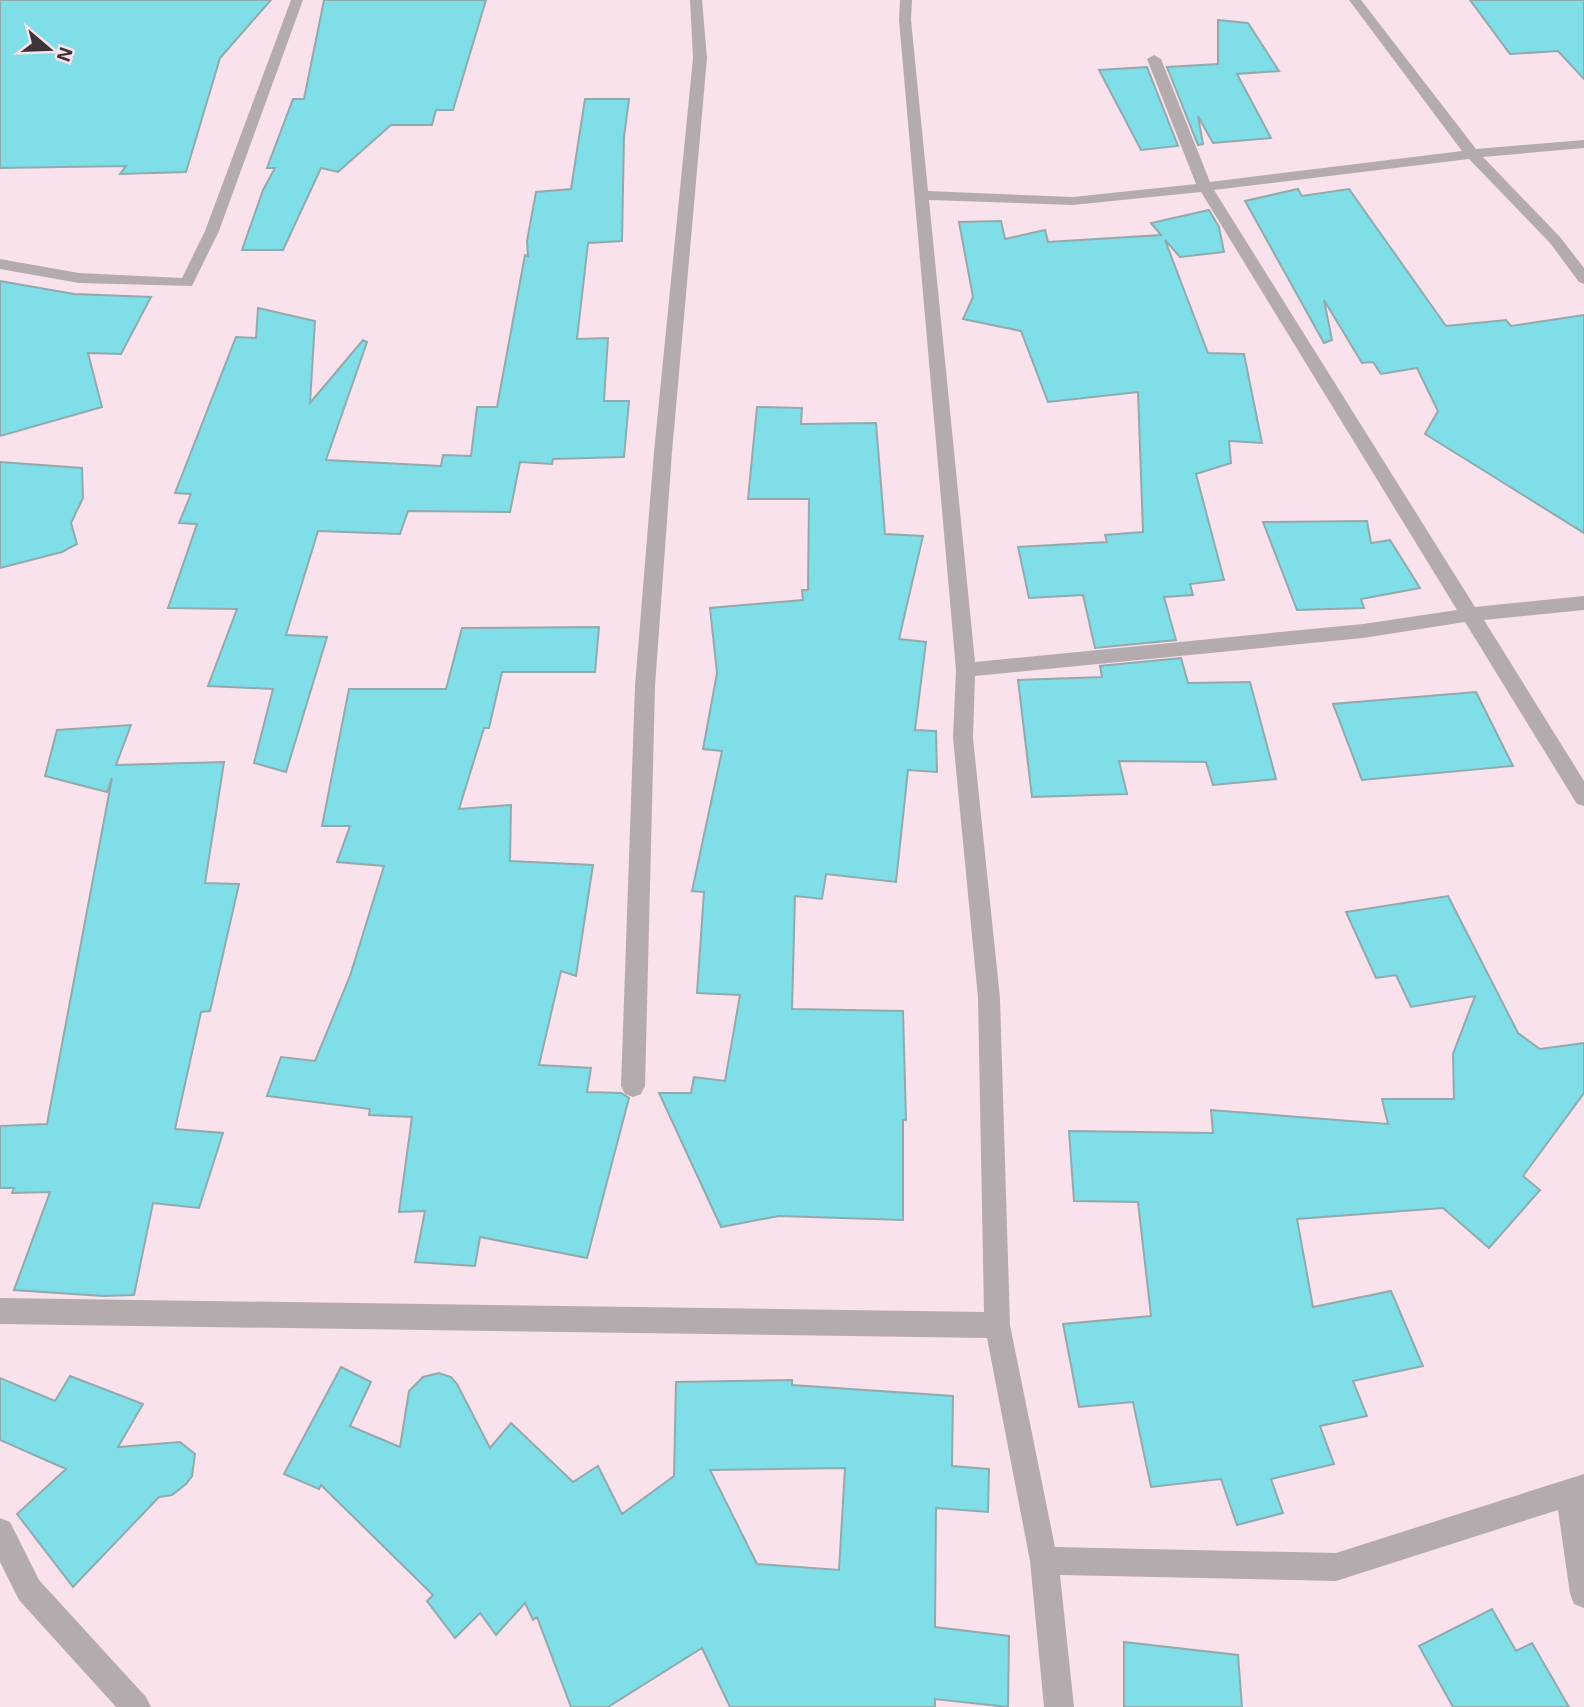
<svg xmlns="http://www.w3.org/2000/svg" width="1584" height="1707" font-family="'Exo 2',sans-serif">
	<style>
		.building { fill: #7fdee8; stroke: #91aaad; stroke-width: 2; fill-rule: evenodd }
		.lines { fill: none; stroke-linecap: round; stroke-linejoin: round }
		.minor { fill: #b4abaf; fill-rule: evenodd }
	</style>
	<rect width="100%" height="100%" fill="#f9e2ec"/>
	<path class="building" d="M 0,0 L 271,0 L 220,58 L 186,172 L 120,174 L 126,166 L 0,168 Z
		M 324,0 L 486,0 L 453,110 L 436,110 L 432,125 L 391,125 L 338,172 L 321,168 L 283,250 L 242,250 L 263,190 L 275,168 L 267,168 L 293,99 L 304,99 Z
		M 1470,0 L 1584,0 L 1584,79 L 1558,51 L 1510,54 Z
		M 1218,20 L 1248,23 L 1279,71 L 1237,74 L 1271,138 L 1213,143 L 1198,116 L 1203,144 L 1198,145 L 1167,67 L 1218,64 Z
		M 1147,67 L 1178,146 L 1141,150 L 1099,70 Z
		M 585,99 L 629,99 L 624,137 L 622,241 L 588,243 L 577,339 L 608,338 L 604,401 L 629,401 L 624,457 L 553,459 L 552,464 L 520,462 L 510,512 L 408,511 L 400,534 L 318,531 L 286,635 L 327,637 L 286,772 L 254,763 L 273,689 L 208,686 L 237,609 L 168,608 L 197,524 L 179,523 L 191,494 L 175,493 L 236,337 L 256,338 L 258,308 L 315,321 L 310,403 L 363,340 L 367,342 L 326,460 L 441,466 L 443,455 L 471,456 L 477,407 L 497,407 L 525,255 L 528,256 L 527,241 L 536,192 L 571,189 Z
		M 1298,189 L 1302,196 L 1349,189 L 1446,326 L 1506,320 L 1511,326 L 1584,315 L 1584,533 L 1425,434 L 1438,411 L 1417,368 L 1381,374 L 1373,362 L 1362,363 L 1324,300 L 1332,340 L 1324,343 L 1245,201 Z
		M 1209,210 L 1219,227 L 1224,252 L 1180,257 L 1165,240 L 1208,353 L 1244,354 L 1262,443 L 1229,441 L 1231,463 L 1196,474 L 1224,580 L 1190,584 L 1193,595 L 1164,597 L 1176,640 L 1095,648 L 1083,595 L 1029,598 L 1018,547 L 1107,542 L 1105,535 L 1143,532 L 1138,392 L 1048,402 L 1021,331 L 963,319 L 973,297 L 959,222 L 1001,221 L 1005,239 L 1045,230 L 1048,242 L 1161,235 L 1151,223 Z
		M 0,281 L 74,294 L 151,297 L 121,354 L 88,353 L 102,407 L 0,436 Z
		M 757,407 L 802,408 L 801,424 L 876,423 L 885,534 L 923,536 L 899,639 L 926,642 L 915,730 L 936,731 L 937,772 L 908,770 L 896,882 L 826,874 L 822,899 L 795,896 L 792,1009 L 903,1011 L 906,1120 L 903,1120 L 903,1220 L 779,1216 L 721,1227 L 659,1093 L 691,1093 L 694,1077 L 725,1081 L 740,995 L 697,993 L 704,892 L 692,891 L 722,751 L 703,749 L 717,673 L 710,608 L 803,600 L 802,590 L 808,590 L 809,499 L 748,499 Z
		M 0,462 L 82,468 L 83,498 L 71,523 L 77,544 L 62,552 L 0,568 Z
		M 1367,521 L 1371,543 L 1390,540 L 1420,588 L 1361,599 L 1364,608 L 1297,610 L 1263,522 Z
		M 599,627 L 595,672 L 502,672 L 489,728 L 484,728 L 459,809 L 511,805 L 510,861 L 593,865 L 576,976 L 561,971 L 539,1065 L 591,1068 L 587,1092 L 621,1093 L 629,1098 L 587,1258 L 480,1237 L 475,1266 L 415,1262 L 425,1211 L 399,1212 L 412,1117 L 369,1115 L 370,1109 L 267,1096 L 281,1057 L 315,1061 L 350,976 L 384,866 L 337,862 L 350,826 L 322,826 L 349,689 L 446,689 L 462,628 Z
		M 1181,658 L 1188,683 L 1250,682 L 1276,779 L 1213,785 L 1206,762 L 1119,761 L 1127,794 L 1032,797 L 1018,680 L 1102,677 L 1100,666 Z
		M 1476,692 L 1513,766 L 1362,780 L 1333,704 Z
		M 131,725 L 116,765 L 224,762 L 205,883 L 239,884 L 210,1011 L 201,1012 L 175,1129 L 223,1133 L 199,1208 L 153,1203 L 134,1295 L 103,1296 L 14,1290 L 50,1192 L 12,1193 L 14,1188 L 0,1188 L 0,1126 L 47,1124 L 112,778 L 107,792 L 45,776 L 57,730 Z
		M 1448,896 L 1518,1033 L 1540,1049 L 1584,1043 L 1584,1093 L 1523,1176 L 1540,1190 L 1489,1248 L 1443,1208 L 1297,1219 L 1313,1307 L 1391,1291 L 1423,1366 L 1353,1381 L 1367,1416 L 1320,1426 L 1334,1464 L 1271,1479 L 1283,1513 L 1237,1525 L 1221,1479 L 1151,1487 L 1133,1402 L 1079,1407 L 1063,1324 L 1151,1316 L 1138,1202 L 1074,1201 L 1069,1131 L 1213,1133 L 1211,1110 L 1388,1124 L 1382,1099 L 1454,1099 L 1453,1054 L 1475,996 L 1411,1007 L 1396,975 L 1376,978 L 1346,912 Z
		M 341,1367 L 371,1382 L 350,1426 L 400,1447 L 409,1391 L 423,1377 L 439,1373 L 451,1377 L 457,1384 L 490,1448 L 511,1423 L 573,1482 L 598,1466 L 622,1514 L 674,1476 L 676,1382 L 792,1380 L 792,1385 L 953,1396 L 952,1466 L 989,1469 L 988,1512 L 936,1508 L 935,1627 L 1009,1636 L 1008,1707 L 935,1699 L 935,1707 L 730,1707 L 702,1648 L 608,1707 L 571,1707 L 537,1617 L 533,1620 L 525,1603 L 496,1635 L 480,1613 L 455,1638 L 427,1601 L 433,1595 L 321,1485 L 319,1489 L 284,1474 ZM 845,1468 L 839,1570 L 757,1564 L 710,1470 Z
		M 70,1376 L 143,1404 L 118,1447 L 180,1442 L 195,1454 L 192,1476 L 186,1484 L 172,1495 L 159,1497 L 73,1587 L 17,1514 L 66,1469 L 0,1440 L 0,1378 L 55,1401 Z
		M 1492,1609 L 1516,1651 L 1532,1643 L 1569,1707 L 1453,1707 L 1419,1646 Z
		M 1124,1642 L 1238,1655 L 1242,1707 L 1124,1707 Z"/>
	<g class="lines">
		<path class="minor" d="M 291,0 L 303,0 L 219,231 L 192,286 L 79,283 L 0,269 L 0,259 L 79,273 L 182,278 L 205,231 Z
			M 690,0 L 702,0 L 707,58 L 672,452 L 655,686 L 645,1086 L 641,1094 L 633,1097 L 625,1094 L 621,1086 L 635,686 L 654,452 L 693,58 Z
			M 900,0 L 912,0 L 911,20 L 928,191 L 1073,197 L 1196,184 L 1147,59 L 1154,55 L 1161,59 L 1210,182 L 1462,151 L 1349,0 L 1361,0 L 1476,149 L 1584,140 L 1584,148 L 1483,157 L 1560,237 L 1584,268 L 1584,284 L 1579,282 L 1550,243 L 1469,159 L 1214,190 L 1475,607 L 1584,596 L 1584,610 L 1484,620 L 1584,781 L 1584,806 L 1577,804 L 1465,622 L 1363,638 L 975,676 L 973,738 L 1000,998 L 1010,1325 L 1055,1547 L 1336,1553 L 1584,1474 L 1584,1608 L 1574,1604 L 1570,1594 L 1558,1510 L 1336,1581 L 1060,1575 L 1074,1707 L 1044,1707 L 1030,1561 L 987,1338 L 0,1324 L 0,1298 L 984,1312 L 978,998 L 953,738 L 956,670 L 899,20 ZM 1201,192 L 1457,610 L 1363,624 L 975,662 L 929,200 L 1073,205 Z
			M 0,1518 L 10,1522 L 39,1580 L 146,1697 L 151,1707 L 116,1707 L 19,1600 L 0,1562 Z"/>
	</g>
	<g transform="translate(49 49) rotate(109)" stroke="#f9e2ec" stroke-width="5" paint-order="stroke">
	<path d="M0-5L12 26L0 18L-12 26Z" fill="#3c3437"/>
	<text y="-10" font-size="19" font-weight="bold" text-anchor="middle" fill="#3c3437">N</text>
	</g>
</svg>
